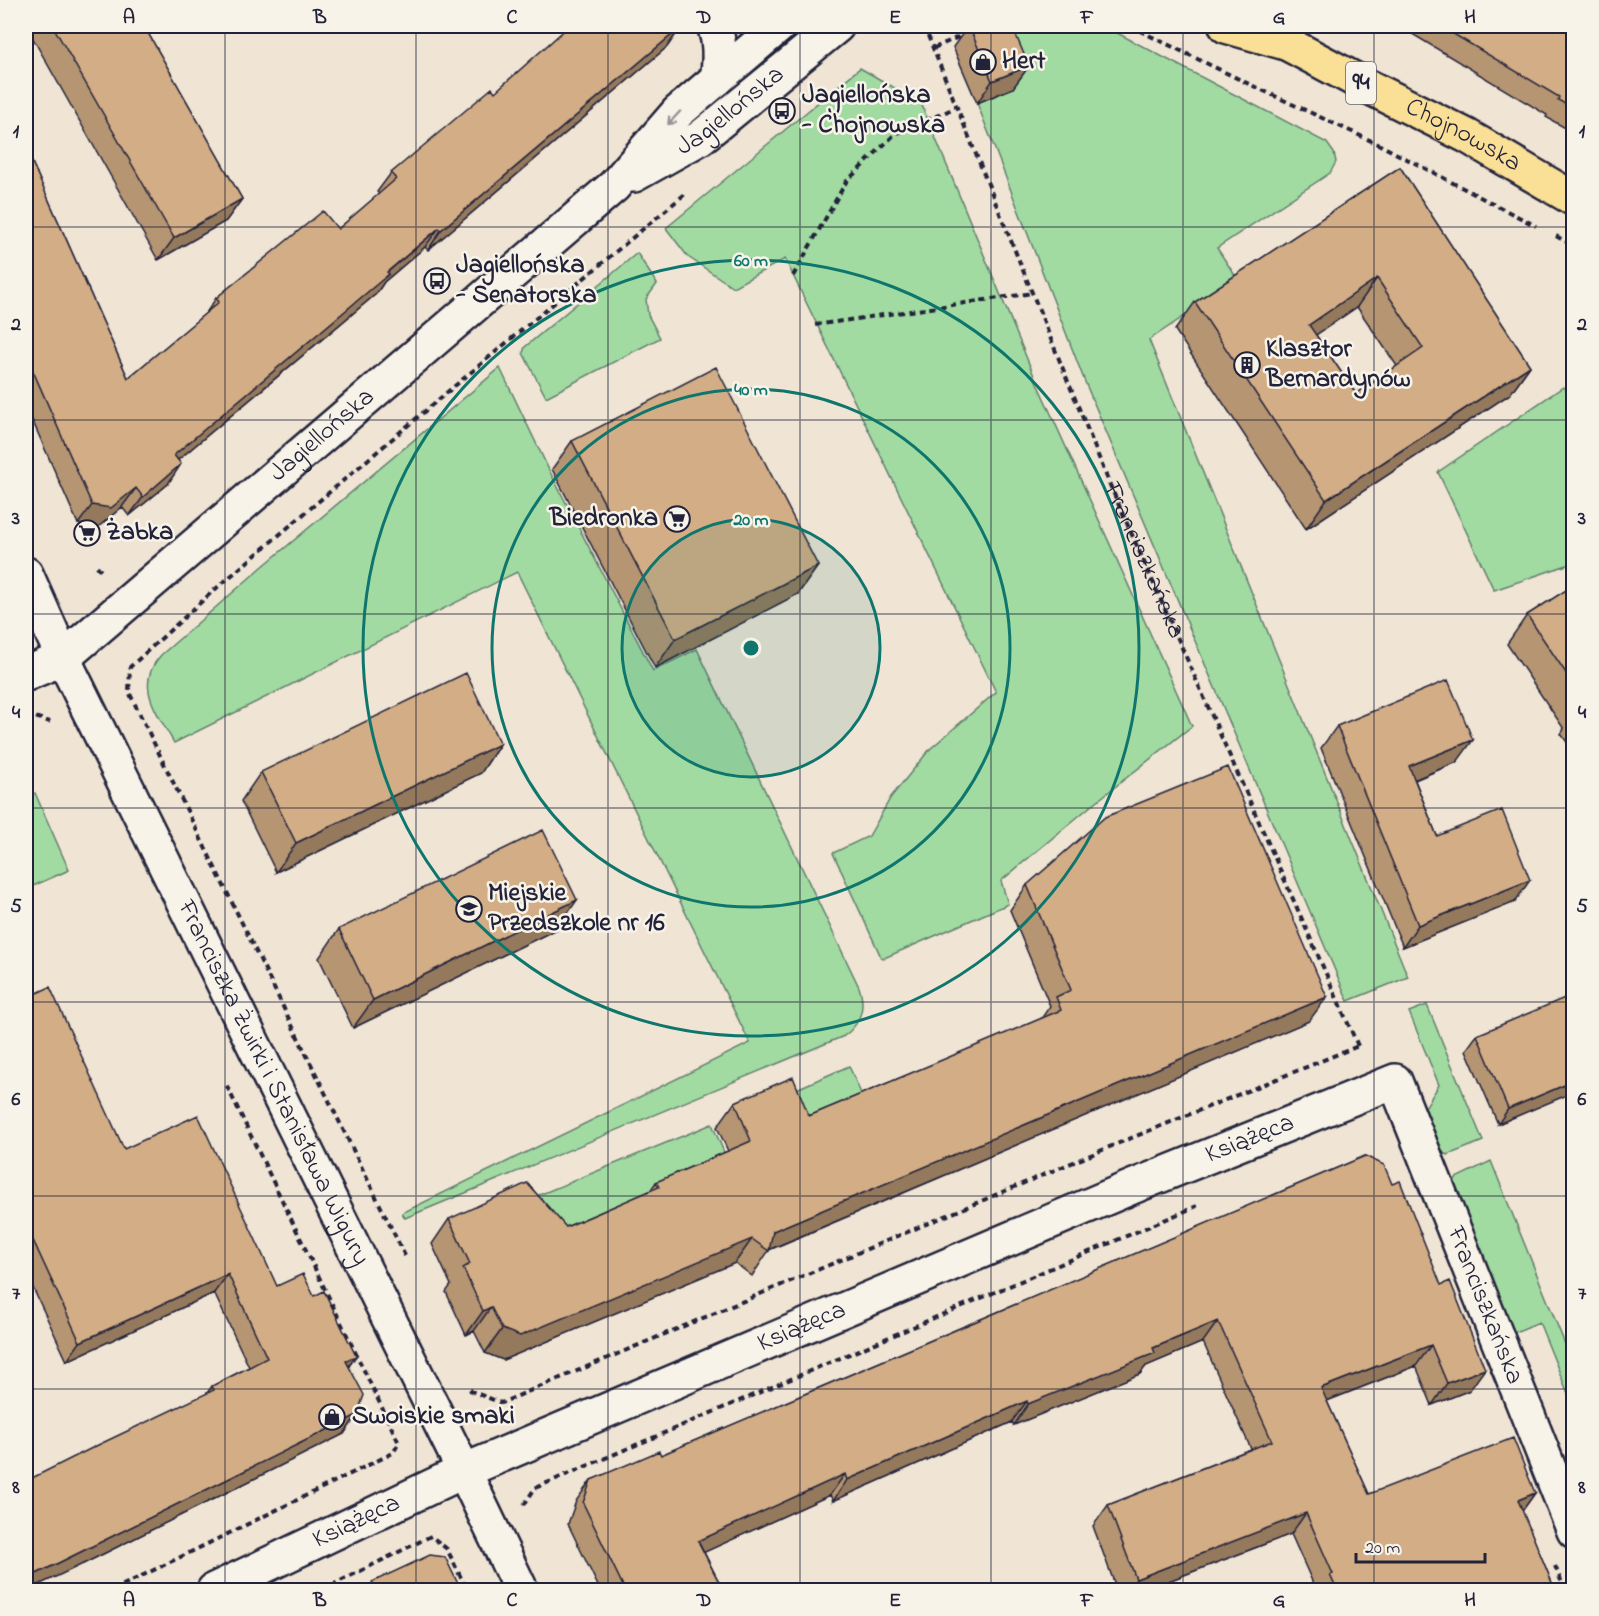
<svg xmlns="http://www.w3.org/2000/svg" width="1599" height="1616" font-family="'Indie Flower',sans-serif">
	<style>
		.green { fill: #a1dba1; stroke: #627e6e; stroke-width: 1.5 }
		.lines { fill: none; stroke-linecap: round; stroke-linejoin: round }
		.minor-casing { stroke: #22223b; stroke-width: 38 }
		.major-casing { stroke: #22223b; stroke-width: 38 }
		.path { stroke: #22223b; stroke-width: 4; stroke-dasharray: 6 4.5; stroke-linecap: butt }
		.minor { stroke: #f7f3e8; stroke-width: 33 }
		.major { stroke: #fadf96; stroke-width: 33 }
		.wall { fill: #b59572; stroke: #22223b; stroke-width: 1.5; fill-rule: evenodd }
		.shaded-wall { fill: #94795d; stroke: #22223b; stroke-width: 1.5 }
		.building { fill: #d3ad85; stroke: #22223b; stroke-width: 1.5; fill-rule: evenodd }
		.oneway { stroke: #97959a }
		.grid { fill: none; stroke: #22223b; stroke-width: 1.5; stroke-opacity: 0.55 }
		.ring { fill: none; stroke: #0f766e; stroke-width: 3 }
		.labels { text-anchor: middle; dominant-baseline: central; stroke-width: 5; stroke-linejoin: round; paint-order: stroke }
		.shield { fill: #f7f3e8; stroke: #62616f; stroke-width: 1.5 }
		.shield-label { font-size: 24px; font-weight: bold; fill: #22223b }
		.poi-label { font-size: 26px; font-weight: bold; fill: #22223b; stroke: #f7f3e8; text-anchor: start }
		.street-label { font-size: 26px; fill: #22223b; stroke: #f7f3e8 }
		.centre { fill: #0f766e; stroke: #f7f3e8; stroke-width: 3 }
		.ring-label { font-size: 18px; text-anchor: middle; font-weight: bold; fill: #0f766e; stroke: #f7f3e8; stroke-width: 5; stroke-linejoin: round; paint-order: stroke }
		.neatline { fill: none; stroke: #22223b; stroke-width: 2 }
		.grid-label { font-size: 20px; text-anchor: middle; font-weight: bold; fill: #22223b }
	</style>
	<rect width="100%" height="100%" fill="#f0e5d4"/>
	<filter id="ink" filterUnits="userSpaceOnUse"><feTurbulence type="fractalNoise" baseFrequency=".0167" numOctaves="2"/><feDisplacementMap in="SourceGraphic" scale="12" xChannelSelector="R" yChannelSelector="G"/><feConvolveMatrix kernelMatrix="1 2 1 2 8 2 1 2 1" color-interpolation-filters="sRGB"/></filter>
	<g filter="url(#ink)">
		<path class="green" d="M 1000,26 L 1104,26 L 1327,143 L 1334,153 L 1336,162 L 1330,173 L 1217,248 L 1238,280 L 1149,340 L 1408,977 L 1348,1001 L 1085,382 L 977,103 L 1013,88 Z
			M 860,68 L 921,103 L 1037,383 L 1192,726 L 1092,805 L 1001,881 L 1008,904 L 882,959 L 833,853 L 869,836 L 891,797 L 930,749 L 996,692 L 785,259 L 733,287 L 688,257 L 666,228 Z
			M 637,253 L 657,284 L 646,299 L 648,315 L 660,338 L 546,397 L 523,353 L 525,347 Z
			M 500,368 L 549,470 L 653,671 L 697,649 L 859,987 C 866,1006 861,1024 844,1036 L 405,1218 L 402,1213 L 750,1043 L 517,572 L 174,743 C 158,713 133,686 161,655 L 262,567 Z
			M 1563,387 L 1573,400 L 1573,563 L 1494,590 L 1438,472 Z
			M 35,793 L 69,870 L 26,889 L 26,797 Z
			M 1427,1005 L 1483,1141 L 1448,1155 L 1435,1150 L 1421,1114 L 1439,1085 L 1409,1012 Z
			M 849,1066 L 867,1107 L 800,1135 L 783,1095 Z
			M 712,1124 L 729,1164 L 551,1249 L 512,1206 Z
			M 1491,1161 L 1573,1364 L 1573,1406 L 1539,1322 L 1511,1334 L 1451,1188 L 1456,1178 Z"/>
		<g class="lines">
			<g class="minor-casing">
				<g id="minor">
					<path d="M 714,26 C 721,43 720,61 717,79"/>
					<path id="s2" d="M 634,175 L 700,138 L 837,26"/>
					<path id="s3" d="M 26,574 L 63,658 L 464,1471 L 521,1590"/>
					<path id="s4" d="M 26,674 L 63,658 L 614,186 L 678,112 L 779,26"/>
					<path id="s5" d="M 214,1590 L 464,1471 L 1132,1187 L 1395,1081 L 1574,1531"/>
				</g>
			</g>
			<g class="major-casing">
				<g id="major">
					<path d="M 1226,26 L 1286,43"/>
					<path id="s6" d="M 1266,26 L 1288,44 L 1367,86 L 1467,136 L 1574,199"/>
				</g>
			</g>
			<g class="path">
				<path id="s1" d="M 924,26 L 1110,485 L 1358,1046"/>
				<path d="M 1130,26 L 1249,84 L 1378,144 L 1536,226"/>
				<path d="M 934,48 L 965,34"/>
				<path d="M 1556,236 L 1574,246"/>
				<path d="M 793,276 L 846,182 L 895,134 L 957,107"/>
				<path d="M 815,325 L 1033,293"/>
				<path d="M 97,566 L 103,574"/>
				<path d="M 26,716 L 29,715 L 50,722"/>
				<path d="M 405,1256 L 129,692 L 130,667 L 212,592 L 445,394 L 685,194"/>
				<path d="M 470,1389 L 471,1391 L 501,1403 L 1119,1143 L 1358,1046"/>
				<path d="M 524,1505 L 535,1488 L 1197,1206"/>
				<path d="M 1555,1566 L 1565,1590"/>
				<path d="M 113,1590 L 393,1453 L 399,1443 L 225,1082"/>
				<path d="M 322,1590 L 431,1536 L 447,1549 L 467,1590"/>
			</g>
			<use href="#minor" class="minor"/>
			<use href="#major" class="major"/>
		</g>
		<path class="wall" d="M 26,26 L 144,26 L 242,199 L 226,221 L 158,260 Z
			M 968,26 L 1029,66 L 1013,88 L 977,103 L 953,47 Z
			M 1399,26 L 1574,26 L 1574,133 L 1546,117 L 1547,115 Z
			M 681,27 L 667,47 L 428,250 L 425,247 L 384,282 L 376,294 L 178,460 L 168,484 L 129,516 L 122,507 L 97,528 L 78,524 L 26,406 L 26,137 L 26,149 L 128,378 L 206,313 L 216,298 L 338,229 L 379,194 L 377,192 L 391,173 L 495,92 Z
			M 1400,167 L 1530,366 L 1510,394 L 1306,529 L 1175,330 L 1195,302 ZM 1357,307 L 1397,366 L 1356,394 L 1316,335 Z
			M 572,441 L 818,566 L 798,594 L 655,668 L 552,469 Z
			M 1574,585 L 1574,752 L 1561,734 L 1564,729 L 1507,644 L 1527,615 Z
			M 1337,726 L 1457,762 L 1415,780 L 1437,836 L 1515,902 L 1403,947 L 1321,748 Z
			M 500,744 L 481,773 L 276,872 L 241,801 L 261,772 Z
			M 1027,885 L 1309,1021 L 769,1250 L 752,1276 L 735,1263 L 503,1360 L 485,1353 L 474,1331 L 466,1335 L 446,1292 L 451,1285 L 432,1244 L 449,1219 L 566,1227 L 650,1191 L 656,1182 L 728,1151 L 717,1127 L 735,1102 L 809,1116 L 1041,1019 L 1050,1006 L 1010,910 Z
			M 339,929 L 557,929 L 353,1028 L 319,958 Z
			M 26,998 L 124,1149 L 277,1286 L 314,1296 L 356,1356 L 349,1366 L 357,1415 L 344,1434 L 83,1564 L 212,1386 L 249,1367 L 214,1293 L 67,1361 L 26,1273 Z
			M 1477,1035 L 1574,1092 L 1498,1124 L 1466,1050 Z
			M 1365,1156 L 1470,1390 L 1432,1405 L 1416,1366 L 1327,1401 L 1369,1494 L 1535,1493 L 1522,1511 L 1555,1590 L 1316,1590 L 1291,1534 L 1145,1590 L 1117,1590 L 1093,1526 L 1108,1505 L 1251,1449 L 1203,1342 L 1146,1366 L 1140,1374 L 1014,1425 L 1012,1422 L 833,1501 L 830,1495 L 704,1552 L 723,1590 L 600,1590 L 568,1524 L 576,1501 L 591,1480 L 661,1455 Z"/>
		<path class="shaded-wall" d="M 681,27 L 667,47 L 428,250 L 441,230 Z
			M 1029,66 L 1013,88 L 977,103 L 992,81 Z
			M 242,199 L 226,221 L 158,260 L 174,238 Z
			M 439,228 L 425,247 L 384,282 L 376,294 L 160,475 L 174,455 Z
			M 1377,278 L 1357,307 L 1289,353 L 1309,325 Z
			M 1530,366 L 1510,394 L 1306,529 L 1326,500 Z
			M 181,464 L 168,484 L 129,516 L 143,497 Z
			M 136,488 L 122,507 L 97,528 L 78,524 L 92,505 Z
			M 818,566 L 798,594 L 655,668 L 675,639 Z
			M 1473,740 L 1457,762 L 1394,788 L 1409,766 Z
			M 500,744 L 481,773 L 276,872 L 296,843 Z
			M 1530,880 L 1515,902 L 1403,947 L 1418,925 Z
			M 577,900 L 557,929 L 353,1028 L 373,1000 Z
			M 1327,997 L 1309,1021 L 768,1250 L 773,1231 Z
			M 1574,1081 L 1574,1092 L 1498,1124 L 1508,1109 Z
			M 752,1239 L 735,1263 L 503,1360 L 485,1353 L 502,1329 Z
			M 228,1274 L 214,1293 L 67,1361 L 80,1342 Z
			M 491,1307 L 474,1331 L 466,1335 L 483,1311 Z
			M 1218,1321 L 1203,1342 L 1146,1366 L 1140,1374 L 1014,1425 L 1028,1404 L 1153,1348 Z
			M 1431,1345 L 1416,1366 L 1306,1409 L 1321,1388 Z
			M 356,1356 L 343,1374 L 346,1361 Z
			M 1485,1369 L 1470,1390 L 1432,1405 L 1447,1383 Z
			M 1027,1401 L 1012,1422 L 833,1501 L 847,1480 Z
			M 357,1415 L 344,1434 L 83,1564 L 28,1590 L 26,1590 L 26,1579 Z
			M 845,1474 L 830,1495 L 683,1562 L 698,1541 Z
			M 1535,1493 L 1520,1514 L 1518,1500 Z
			M 1306,1513 L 1291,1534 L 1145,1590 L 1128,1590 L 1136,1579 Z"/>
		<path class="building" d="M 53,26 L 144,26 L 242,199 L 174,238 Z
			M 569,26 L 679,26 L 681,27 L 441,230 L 439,228 L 387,272 L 389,274 L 174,455 L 181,464 L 143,497 L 136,488 L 111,508 L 92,505 L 26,355 L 26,149 L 128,378 L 219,302 L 216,298 L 323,211 L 338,229 L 396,179 L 391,173 L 492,88 L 495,92 Z
			M 969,26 L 1012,26 L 1029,66 L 992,81 Z
			M 1440,26 L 1574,26 L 1574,109 L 1558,100 L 1559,97 Z
			M 26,137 L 29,145 L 26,146 Z
			M 1400,167 L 1530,366 L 1326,500 L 1195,302 ZM 1377,278 L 1423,348 L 1356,394 L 1309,325 Z
			M 716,367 L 818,566 L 675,639 L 572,441 Z
			M 1574,585 L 1574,685 L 1527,615 Z
			M 466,673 L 500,744 L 296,843 L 261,772 Z
			M 1448,680 L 1473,740 L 1409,766 L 1437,836 L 1502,810 L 1530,880 L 1418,925 L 1337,726 Z
			M 1228,767 L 1327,997 L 773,1231 L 769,1251 L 752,1239 L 520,1336 L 502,1329 L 491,1307 L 483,1311 L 463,1268 L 470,1264 L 449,1219 L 527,1183 L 566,1227 L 659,1187 L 656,1182 L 751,1141 L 735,1102 L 763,1090 L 793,1077 L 809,1116 L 1061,1010 L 1056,997 L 1071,990 L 1027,885 L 1105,817 Z
			M 543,830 L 577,900 L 373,1000 L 339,929 Z
			M 50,987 L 124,1149 L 198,1115 L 277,1286 L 303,1274 L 314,1296 L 324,1291 L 356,1356 L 346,1361 L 364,1395 L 357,1415 L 26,1579 L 26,1481 L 98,1445 L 214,1390 L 212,1386 L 267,1358 L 228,1274 L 80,1342 L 26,1225 L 26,998 Z
			M 1567,997 L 1574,1013 L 1574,1081 L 1508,1109 L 1477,1035 Z
			M 1365,1156 L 1384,1165 L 1392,1184 L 1400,1181 L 1441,1285 L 1450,1281 L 1485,1369 L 1447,1383 L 1431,1345 L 1321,1388 L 1369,1494 L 1513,1438 L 1535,1493 L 1518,1500 L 1555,1590 L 1337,1590 L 1330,1575 L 1333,1574 L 1306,1513 L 1136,1579 L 1108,1505 L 1272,1441 L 1218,1321 L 1153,1348 L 1155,1353 L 1028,1404 L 1027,1401 L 847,1480 L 845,1474 L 698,1541 L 723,1590 L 625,1590 L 583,1503 L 591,1480 L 659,1451 L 661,1455 Z
			M 430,1555 L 445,1557 L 461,1590 L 363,1590 L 374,1585 L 372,1582 Z"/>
		<defs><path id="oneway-shaft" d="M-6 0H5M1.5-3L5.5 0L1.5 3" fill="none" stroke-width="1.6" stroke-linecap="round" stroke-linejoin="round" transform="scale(1.5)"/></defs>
		<use class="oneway" href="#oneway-shaft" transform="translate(674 118) rotate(133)"/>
	</g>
	<path class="grid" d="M 225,26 L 225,1590M 416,26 L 416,1590M 608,26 L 608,1590M 800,26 L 800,1590M 991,26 L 991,1590M 1183,26 L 1183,1590M 1374,26 L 1374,1590M 26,227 L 1574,227M 26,420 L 1574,420M 26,614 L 1574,614M 26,808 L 1574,808M 26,1002 L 1574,1002M 26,1196 L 1574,1196M 26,1389 L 1574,1389"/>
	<circle cx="751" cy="648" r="129" fill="#0f766e" fill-opacity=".12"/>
	<g class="ring">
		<circle cx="751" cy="648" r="129"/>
		<circle cx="751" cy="648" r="259"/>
		<circle cx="751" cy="648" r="388"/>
	</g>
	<defs>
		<g id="shop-ring" transform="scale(1.35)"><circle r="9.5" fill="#f7f3e8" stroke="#22223b" stroke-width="1.5"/><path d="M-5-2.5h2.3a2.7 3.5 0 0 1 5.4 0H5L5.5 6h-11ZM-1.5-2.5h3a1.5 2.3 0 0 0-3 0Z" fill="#22223b"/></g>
		<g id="bus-ring" transform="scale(1.35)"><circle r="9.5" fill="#f7f3e8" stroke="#22223b" stroke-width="1.5"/><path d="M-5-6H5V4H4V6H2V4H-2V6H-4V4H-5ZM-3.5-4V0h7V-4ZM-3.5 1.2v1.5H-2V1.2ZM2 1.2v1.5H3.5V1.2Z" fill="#22223b"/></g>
		<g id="building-ring" transform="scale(1.35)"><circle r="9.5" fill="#f7f3e8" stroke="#22223b" stroke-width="1.5"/><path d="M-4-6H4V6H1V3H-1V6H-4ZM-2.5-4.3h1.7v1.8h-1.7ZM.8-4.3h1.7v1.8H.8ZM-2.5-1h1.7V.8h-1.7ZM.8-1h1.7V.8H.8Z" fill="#22223b"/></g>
		<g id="supermarket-ring" transform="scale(1.35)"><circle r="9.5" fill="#f7f3e8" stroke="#22223b" stroke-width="1.5"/><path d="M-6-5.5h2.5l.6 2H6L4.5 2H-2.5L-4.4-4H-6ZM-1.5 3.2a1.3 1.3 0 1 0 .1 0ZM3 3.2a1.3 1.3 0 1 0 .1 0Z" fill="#22223b"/></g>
		<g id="school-ring" transform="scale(1.35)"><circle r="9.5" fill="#f7f3e8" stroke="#22223b" stroke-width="1.5"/><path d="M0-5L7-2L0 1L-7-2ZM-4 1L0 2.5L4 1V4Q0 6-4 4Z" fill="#22223b"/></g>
	</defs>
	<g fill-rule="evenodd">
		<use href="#shop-ring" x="983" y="62"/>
		<use href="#bus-ring" x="782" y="111"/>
		<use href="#bus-ring" x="437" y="281"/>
		<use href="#building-ring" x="1247" y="365"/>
		<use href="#supermarket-ring" x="677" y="519"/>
		<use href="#supermarket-ring" x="87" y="533"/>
		<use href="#school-ring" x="469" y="909"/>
		<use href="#shop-ring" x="332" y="1417"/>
	</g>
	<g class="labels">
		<rect class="shield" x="1346" y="62" width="30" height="42" rx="4.5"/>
		<g class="shield-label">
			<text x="1361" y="83">94</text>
		</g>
		<g class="poi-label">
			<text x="1002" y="62">Hert</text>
			<text x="802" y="96">Jagiellońska<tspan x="802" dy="30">- Chojnowska</tspan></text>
			<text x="456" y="266">Jagiellońska<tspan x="456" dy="30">- Senatorska</tspan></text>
			<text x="1266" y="350">Klasztor<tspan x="1266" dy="30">Bernardynów</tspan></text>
			<text x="658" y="519" text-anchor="end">Biedronka</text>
			<text x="106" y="533">Żabka</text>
			<text x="488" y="894">Miejskie<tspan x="488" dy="30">Przedszkole nr 16</tspan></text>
			<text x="352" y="1417">Swoiskie smaki</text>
		</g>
		<g class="street-label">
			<text stroke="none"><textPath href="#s2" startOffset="116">Jagiellońska</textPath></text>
			<text stroke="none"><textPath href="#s6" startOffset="226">Chojnowska</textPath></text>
			<text stroke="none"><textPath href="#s4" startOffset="382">Jagiellońska</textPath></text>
			<text stroke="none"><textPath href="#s1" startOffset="578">Franciszkańska</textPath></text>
			<text stroke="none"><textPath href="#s3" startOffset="566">Franciszka Żwirki i Stanisława Wigury</textPath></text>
			<text stroke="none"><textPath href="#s5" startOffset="1130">Książęca</textPath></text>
			<text stroke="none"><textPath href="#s5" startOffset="1528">Franciszkańska</textPath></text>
			<text stroke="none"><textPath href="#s5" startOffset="644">Książęca</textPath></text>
			<text stroke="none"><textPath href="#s5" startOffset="158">Książęca</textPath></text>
		</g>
	</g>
	<circle cx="751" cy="648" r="9" class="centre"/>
	<g class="ring-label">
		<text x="751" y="266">60 m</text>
		<text x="751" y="395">40 m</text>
		<text x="751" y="525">20 m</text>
	</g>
	<rect width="1599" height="1616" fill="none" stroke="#f7f3e8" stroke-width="66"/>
	<path d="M1356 1553v9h129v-9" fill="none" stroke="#22223b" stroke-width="3"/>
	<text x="1365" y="1553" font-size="18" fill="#22223b" stroke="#f7f3e8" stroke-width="4.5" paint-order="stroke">20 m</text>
	<rect x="33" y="33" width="1533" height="1550" class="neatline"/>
	<g class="grid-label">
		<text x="129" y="23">A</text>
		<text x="320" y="23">B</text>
		<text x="512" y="23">C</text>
		<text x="704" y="23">D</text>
		<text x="895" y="23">E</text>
		<text x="1087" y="23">F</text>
		<text x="1279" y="23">G</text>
		<text x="1470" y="23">H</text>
		<text x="16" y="137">1</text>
		<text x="1582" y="137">1</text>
		<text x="16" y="330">2</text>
		<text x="1582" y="330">2</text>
		<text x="16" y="524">3</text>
		<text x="1582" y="524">3</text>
		<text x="16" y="718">4</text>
		<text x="1582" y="718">4</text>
		<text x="16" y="912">5</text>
		<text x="1582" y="912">5</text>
		<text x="16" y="1105">6</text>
		<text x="1582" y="1105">6</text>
		<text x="16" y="1299">7</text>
		<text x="1582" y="1299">7</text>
		<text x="16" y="1493">8</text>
		<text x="1582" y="1493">8</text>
		<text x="129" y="1606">A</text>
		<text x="320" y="1606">B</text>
		<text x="512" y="1606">C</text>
		<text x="704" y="1606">D</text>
		<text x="895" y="1606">E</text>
		<text x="1087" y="1606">F</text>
		<text x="1279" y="1606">G</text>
		<text x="1470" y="1606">H</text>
	</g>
</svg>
